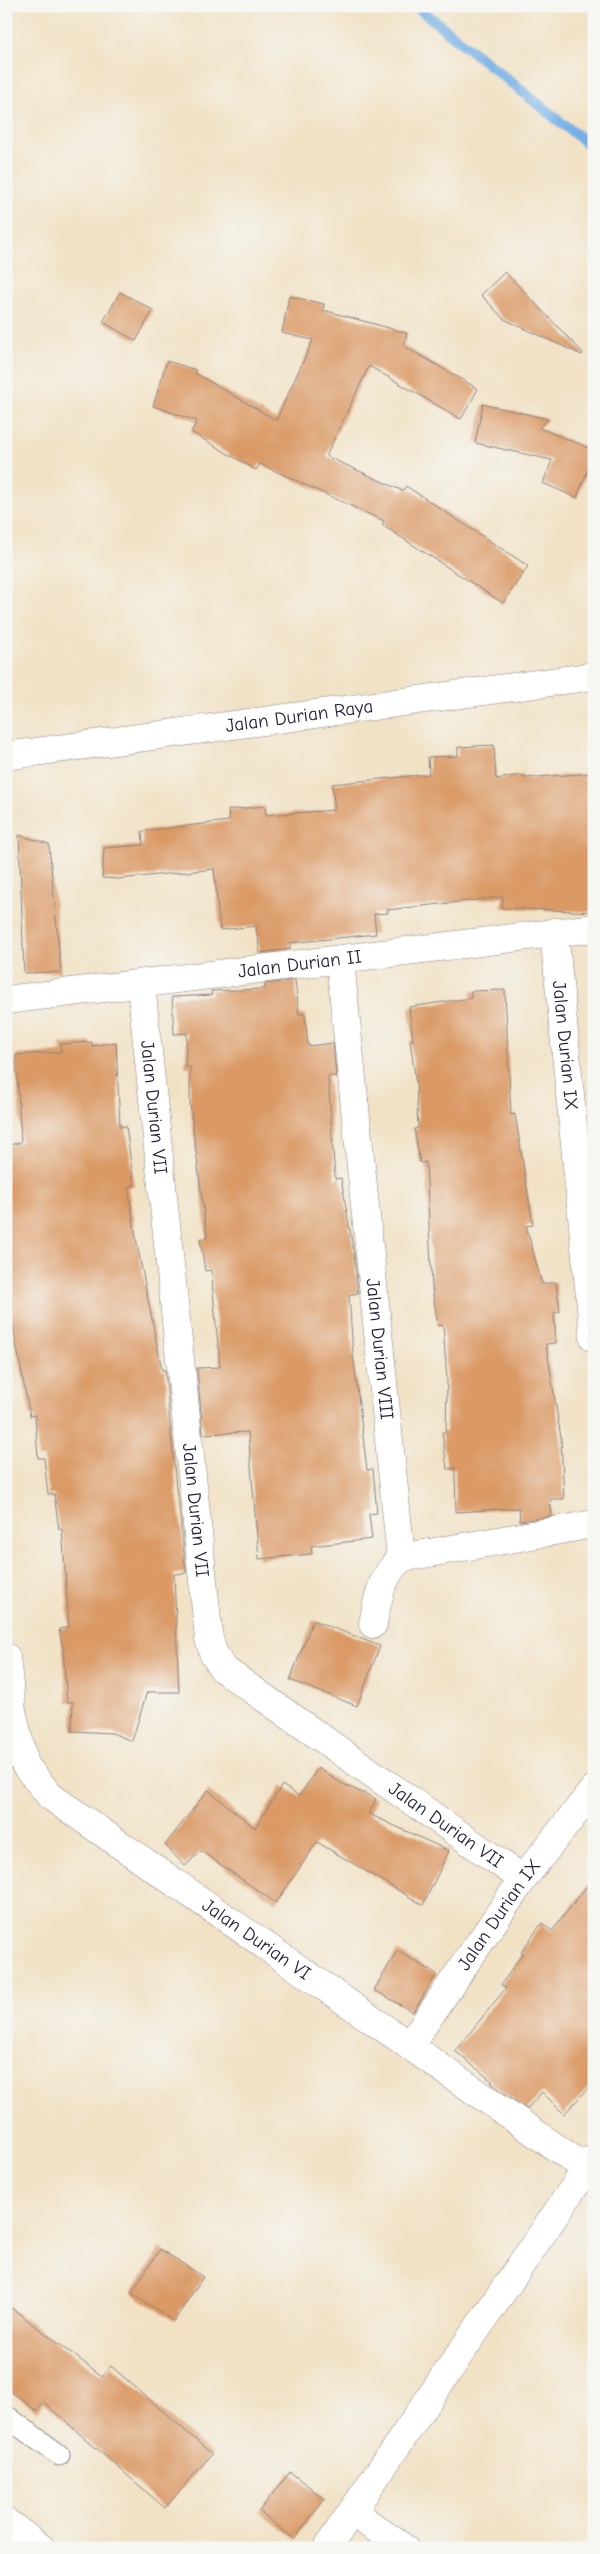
<svg xmlns="http://www.w3.org/2000/svg" width="600" height="2554" font-family="'Comic Neue',sans-serif">
	<style>
		.lines { fill: none; stroke-linecap: round; stroke-linejoin: round }
		.stream { stroke: #75afe5; stroke-width: 11 }
		.building { fill: #da9965 }
		.lane-casing { stroke: #8a8280; stroke-width: 23 }
		.street-casing { stroke: #8a8280; stroke-width: 29 }
		.primary-casing { stroke: #8a8280; stroke-width: 29 }
		.lane { stroke: #fff; stroke-width: 21 }
		.street { stroke: #fff; stroke-width: 28 }
		.primary { stroke: #fff; stroke-width: 28 }
		.labels { text-anchor: middle; dominant-baseline: central; stroke-width: 4; stroke-linejoin: round; paint-order: stroke }
		.street-label { font-size: 19px; fill: #22223b; stroke: #f6f6f2 }
	</style>
	<rect width="100%" height="100%" fill="#f6f6f2"/>
	<filter id="ink" filterUnits="userSpaceOnUse"><feTurbulence type="fractalNoise" baseFrequency=".02" numOctaves="2"/><feDisplacementMap in="SourceGraphic" scale="10" xChannelSelector="R" yChannelSelector="G"/><feConvolveMatrix kernelMatrix="1 2 1 2 8 2 1 2 1" color-interpolation-filters="sRGB"/></filter>
	<filter id="wash" filterUnits="userSpaceOnUse"><feTurbulence type="fractalNoise" baseFrequency=".0096" numOctaves="4" result="noise"/><feDisplacementMap in="SourceGraphic" scale="20" xChannelSelector="R" yChannelSelector="G"/><feGaussianBlur stdDeviation="1.12" result="paint"/><feColorMatrix in="noise" values="0 0 0 0 0 0 0 0 0 0 0 0 0 0 0 0 0 1.4 0 .05"/><feComposite in="paint" operator="in"/></filter>
	<g filter="url(#wash)">
		<rect width="100%" height="100%" fill="#f1e2c6"/>
		<g class="lines">
			<path class="stream" d="M 416,6 L 594,149"/>
		</g>
		<g id="blocks">
			<path class="building" d="M 505,272 L 583,353 L 582,355 L 504,319 L 481,295 Z
				M 120,292 L 153,310 L 136,341 L 103,322 Z
				M 289,296 L 324,304 L 323,310 L 407,333 L 404,346 L 478,389 L 461,419 L 369,366 L 326,456 L 403,491 L 406,486 L 528,566 L 503,603 L 382,525 L 384,521 L 260,464 L 256,470 L 191,432 L 197,421 L 153,406 L 167,361 L 196,370 L 195,373 L 276,420 L 313,340 L 282,333 Z
				M 483,404 L 548,419 L 539,428 L 594,450 L 594,470 L 588,469 L 577,498 L 543,483 L 552,460 L 475,443 Z
				M 494,745 L 496,779 L 523,775 L 523,778 L 594,773 L 594,912 L 502,908 L 503,897 L 387,910 L 388,913 L 374,914 L 376,934 L 290,943 L 290,949 L 260,953 L 256,926 L 220,930 L 214,869 L 119,879 L 102,878 L 104,848 L 143,845 L 142,831 L 229,821 L 228,810 L 265,806 L 266,815 L 335,810 L 332,784 L 429,774 L 428,757 L 458,756 L 458,747 Z
				M 19,835 L 49,844 L 61,972 L 24,973 Z
				M 295,980 L 299,1014 L 305,1014 L 308,1046 L 333,1043 L 336,1076 L 328,1076 L 335,1179 L 341,1178 L 354,1254 L 358,1293 L 349,1295 L 353,1354 L 367,1470 L 373,1469 L 377,1513 L 369,1514 L 372,1539 L 311,1546 L 312,1554 L 259,1559 L 248,1432 L 203,1434 L 197,1368 L 220,1367 L 211,1270 L 205,1271 L 200,1239 L 207,1238 L 190,1104 L 190,1067 L 185,1067 L 187,1033 L 174,1034 L 172,997 L 212,995 L 211,991 L 265,989 L 265,984 Z
				M 505,990 L 511,1115 L 515,1114 L 533,1225 L 526,1226 L 542,1284 L 556,1282 L 560,1312 L 554,1313 L 556,1343 L 546,1344 L 561,1438 L 564,1499 L 550,1499 L 552,1516 L 520,1521 L 519,1508 L 456,1512 L 455,1468 L 447,1469 L 442,1432 L 446,1432 L 447,1381 L 443,1325 L 438,1326 L 432,1287 L 426,1162 L 420,1163 L 414,1129 L 418,1128 L 416,1083 L 410,1040 L 413,1040 L 409,1007 L 471,998 L 471,991 Z
				M 92,1042 L 92,1046 L 116,1042 L 120,1127 L 126,1126 L 134,1186 L 128,1187 L 137,1244 L 162,1370 L 165,1370 L 177,1497 L 178,1496 L 186,1573 L 174,1574 L 179,1692 L 147,1692 L 132,1741 L 112,1733 L 72,1731 L 73,1702 L 67,1702 L 63,1650 L 59,1629 L 69,1627 L 62,1529 L 59,1530 L 54,1494 L 48,1494 L 44,1458 L 38,1458 L 35,1415 L 30,1416 L 12,1322 L 6,1324 L 6,1146 L 21,1142 L 16,1055 L 61,1052 L 60,1044 Z
				M 313,1620 L 380,1646 L 357,1706 L 290,1680 Z
				M 318,1768 L 341,1783 L 376,1799 L 369,1814 L 449,1851 L 423,1905 L 317,1842 L 276,1903 L 201,1851 L 185,1866 L 165,1845 L 208,1790 L 255,1828 L 282,1785 L 299,1796 Z
				M 594,1877 L 594,2082 L 564,2114 L 542,2092 L 527,2109 L 491,2083 L 493,2082 L 455,2051 L 506,1988 L 501,1985 L 523,1953 L 521,1952 L 542,1923 L 552,1931 Z
				M 397,1951 L 437,1974 L 413,2012 L 374,1990 Z
				M 160,2249 L 203,2277 L 174,2321 L 131,2293 Z
				M 6,2304 L 102,2376 L 111,2366 L 212,2454 L 165,2508 L 43,2402 L 37,2411 L 6,2388 Z
				M 290,2472 L 325,2499 L 294,2539 L 259,2511 Z"/>
		</g>
	</g>
	<g filter="url(#ink)">
		<use href="#blocks" fill-opacity="0" stroke="#8a8280" stroke-width="1"/>
		<g class="lines">
			<g class="lane-casing">
				<path id="lane" d="M 6,2416 L 59,2455"/>
			</g>
			<g class="street-casing">
				<g id="street">
					<path id="s1" d="M 6,756 L 594,676"/>
					<path id="s2" d="M 554,932 L 594,1338"/>
					<path id="s3" d="M 340,961 L 401,1558"/>
					<path id="s4" d="M 141,984 L 209,1639 L 214,1655 L 223,1669 L 523,1879"/>
					<path id="s5" d="M 6,1000 L 594,928"/>
					<path d="M 373,1624 C 378,1597 381,1577 401,1558 L 594,1524"/>
					<path id="s6" d="M 6,1657 L 12,1711 L 25,1765 L 50,1796 L 594,2174"/>
					<path id="s7" d="M 409,2046 L 523,1879 L 594,1789"/>
					<path d="M 352,2512 L 404,2548"/>
					<path d="M 327,2548 L 594,2158"/>
				</g>
			</g>
			<g class="primary-casing">
				<path id="primary" d="M 6,2522 L 41,2548"/>
			</g>
			<use href="#lane" class="lane"/>
			<use href="#street" class="street"/>
			<use href="#primary" class="primary"/>
		</g>
	</g>
	<g class="labels">
		<g class="street-label">
			<text stroke="none"><textPath href="#s1" startOffset="296">Jalan Durian Raya</textPath></text>
			<text stroke="none"><textPath href="#s5" startOffset="296">Jalan Durian II</textPath></text>
			<text stroke="none"><textPath href="#s2" startOffset="114">Jalan Durian IX</textPath></text>
			<text stroke="none"><textPath href="#s4" startOffset="124">Jalan Durian VII</textPath></text>
			<text stroke="none"><textPath href="#s3" startOffset="390">Jalan Durian VIII</textPath></text>
			<text stroke="none"><textPath href="#s4" startOffset="529">Jalan Durian VII</textPath></text>
			<text stroke="none"><textPath href="#s4" startOffset="964">Jalan Durian VII</textPath></text>
			<text stroke="none"><textPath href="#s7" startOffset="159">Jalan Durian IX</textPath></text>
			<text stroke="none"><textPath href="#s6" startOffset="401">Jalan Durian VI</textPath></text>
		</g>
	</g>
	<rect width="600" height="2554" fill="none" stroke="#f6f6f2" stroke-width="25"/>
</svg>
